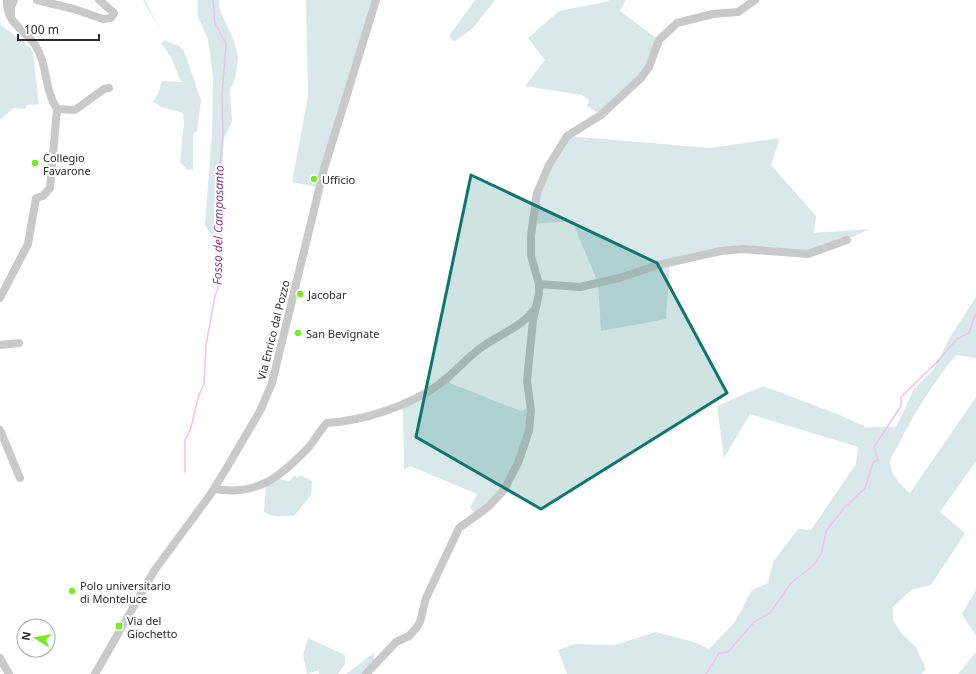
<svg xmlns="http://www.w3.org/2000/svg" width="976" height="674" font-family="'Noto Sans',sans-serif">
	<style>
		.green { fill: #d8e8eb }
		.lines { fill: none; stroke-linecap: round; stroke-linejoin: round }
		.stream { stroke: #ecc3ea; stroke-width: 1.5 }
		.minor { stroke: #c9c9c9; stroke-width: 8 }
		.marked { fill: #0f766e; fill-opacity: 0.2; stroke: #0f766e; stroke-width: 3; stroke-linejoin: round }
		.poi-dot { fill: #76ed23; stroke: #fff; stroke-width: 1.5 }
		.labels { text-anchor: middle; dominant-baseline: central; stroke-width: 4; stroke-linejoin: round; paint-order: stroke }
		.poi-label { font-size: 11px; fill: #2c2c2c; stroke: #fff; text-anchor: start }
		.street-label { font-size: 11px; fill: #2c2c2c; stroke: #fff }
		.water-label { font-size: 12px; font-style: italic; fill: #91378c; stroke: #fff }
	</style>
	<rect width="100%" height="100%" fill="#fff"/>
	<path class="green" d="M 143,0 L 145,0 L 166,41 L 179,46 L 184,51 L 201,100 L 197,131 L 193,134 L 193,170 L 187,169 L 180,162 L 184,122 L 183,113 L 161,107 L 153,101 L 158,94 L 162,81 L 181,82 L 171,57 L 161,43 L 166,40 Z
		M 198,0 L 219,0 L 219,8 L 234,41 L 238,56 L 236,75 L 230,91 L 232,122 L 224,138 L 222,177 L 224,209 L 222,241 L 213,238 L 205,225 L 212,134 L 213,78 L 208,39 L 198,17 Z
		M 306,0 L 373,0 L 316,187 L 292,182 L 308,96 Z
		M 475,0 L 495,0 L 473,28 L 454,42 L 449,36 Z
		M 608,0 L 626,0 L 620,11 L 659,40 L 649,67 L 601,115 L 587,106 L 589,100 L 582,95 L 525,86 L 545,60 L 528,38 L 559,11 L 609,1 Z
		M 0,16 L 1,25 L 31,48 L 33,54 L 39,104 L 27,105 L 25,109 L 13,108 L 0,120 Z
		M 567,136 L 710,148 L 780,138 L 771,165 L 816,216 L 814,233 L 870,229 L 841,242 L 808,254 L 743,249 L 670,263 L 666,319 L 601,331 L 598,283 L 572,221 L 532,224 L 537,193 Z
		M 976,297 L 976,358 L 956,355 C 933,383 914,413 898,446 C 895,451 890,458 890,463 C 891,475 901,485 910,493 L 976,397 L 976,461 L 940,512 L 965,533 L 931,585 L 911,590 L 893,607 L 893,620 L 903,635 L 916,647 L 926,669 L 921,674 L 567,674 L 558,650 L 575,644 L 615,645 L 656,632 L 694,642 L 709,649 L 735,622 L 752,590 L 768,583 L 773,562 L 798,529 L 811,530 L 856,464 L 858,447 L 750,414 L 724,458 L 717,406 L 763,386 L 840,415 L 866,427 L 896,427 L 914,389 L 934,369 L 950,337 Z
		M 451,375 L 450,383 L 521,411 L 531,407 L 529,431 L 504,490 L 477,514 L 470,508 L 477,494 L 410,466 L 404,470 L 403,407 Z
		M 295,475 L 297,478 L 300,475 L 312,481 L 311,495 L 294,516 C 281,515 277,519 264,512 L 266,484 L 279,479 L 289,481 Z
		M 976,590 L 976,636 L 962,614 Z
		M 308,638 L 345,655 L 345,664 L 338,674 L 319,674 L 319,670 L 307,674 L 303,655 Z
		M 375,652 L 373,665 L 366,674 L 346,674 Z
		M 976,652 L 976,674 L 958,674 Z"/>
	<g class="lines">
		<path class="stream" d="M 185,472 L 185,440 L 190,431 L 199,395 L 204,384 L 206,345 L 215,296 L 219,286 L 220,260 L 217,243 L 217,197 L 223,133 L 222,95 L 226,44 L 215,23 L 213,0
			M 706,674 L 719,653 L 728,652 L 754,622 L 770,613 L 791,583 L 814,565 L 822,552 L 826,531 L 843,509 L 865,488 L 873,463 L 878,460 L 874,447 L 901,406 L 901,397 L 936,363 L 957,339 L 969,333 L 976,313"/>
		<path class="minor" d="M 37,0 L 74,9 L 103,19 L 111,18 L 114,13 L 99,0
			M 11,14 L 11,7 L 14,0
			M 57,109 L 75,110 L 104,89 L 109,88
			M 539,284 L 531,256 L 531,235 L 537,193 L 549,165 L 567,136 L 601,115 L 641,78 L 649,67 L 659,40 L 677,23 L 713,14 L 738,12 L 755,0
			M 0,298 L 28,244 L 36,198 L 43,196 L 50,188 L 57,109 C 44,90 48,64 35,45 C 24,28 6,24 7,0
			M 0,345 L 19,343
			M 0,430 L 20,478
			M 214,489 C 257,496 279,478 308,448 C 315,440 319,431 327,423 C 362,421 409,406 438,385 C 454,374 466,358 482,347 C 499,335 521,327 534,310
			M 0,658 L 9,674
			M 95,674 L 154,571 L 210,495 L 226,469 L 260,411 L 272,383 L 324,169 L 376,0
			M 366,674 L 396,642 L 409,636 L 417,627 L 420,622 L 426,598 L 459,528 L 488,507 L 504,490 L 518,463 L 529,431 L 531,410 L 527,381 L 533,320 L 539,294 L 539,284 L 580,287 L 619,278 L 658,265 L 721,251 L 743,249 L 808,254 L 847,240"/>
	</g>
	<path class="marked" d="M 471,175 L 657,263 L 727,393 L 541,509 L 416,437 Z"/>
	<g class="poi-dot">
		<circle cx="35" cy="163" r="4"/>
		<circle cx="314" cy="179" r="4"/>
		<circle cx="300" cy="294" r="4"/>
		<circle cx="298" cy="333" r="4"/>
		<circle cx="72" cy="591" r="4"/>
		<rect x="115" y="622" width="8" height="8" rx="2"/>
	</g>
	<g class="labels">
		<g class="poi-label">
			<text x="43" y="157">Collegio<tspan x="43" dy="13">Favarone</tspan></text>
			<text x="322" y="179">Ufficio</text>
			<text x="308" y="294">Jacobar</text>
			<text x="306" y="333">San Bevignate</text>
			<text x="80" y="585">Polo universitario<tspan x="80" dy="13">di Monteluce</tspan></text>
			<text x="127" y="620">Via del<tspan x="127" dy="13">Giochetto</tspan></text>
		</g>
		<g class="street-label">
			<text transform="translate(273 330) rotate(-76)">Via Enrico dal Pozzo</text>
		</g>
		<g class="water-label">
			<text transform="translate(218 225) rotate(-89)">Fosso del Camposanto</text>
		</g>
	</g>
	<g transform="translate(36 638) rotate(281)"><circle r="19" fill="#ffffff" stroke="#ababab"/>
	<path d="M0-3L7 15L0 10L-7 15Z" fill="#76ed23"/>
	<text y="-6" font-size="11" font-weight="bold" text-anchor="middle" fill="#2c2c2c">N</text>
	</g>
	<path d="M18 34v6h81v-6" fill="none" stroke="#2c2c2c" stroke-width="2"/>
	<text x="24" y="34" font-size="12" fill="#2c2c2c" stroke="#ffffff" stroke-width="3" paint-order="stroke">100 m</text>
</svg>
